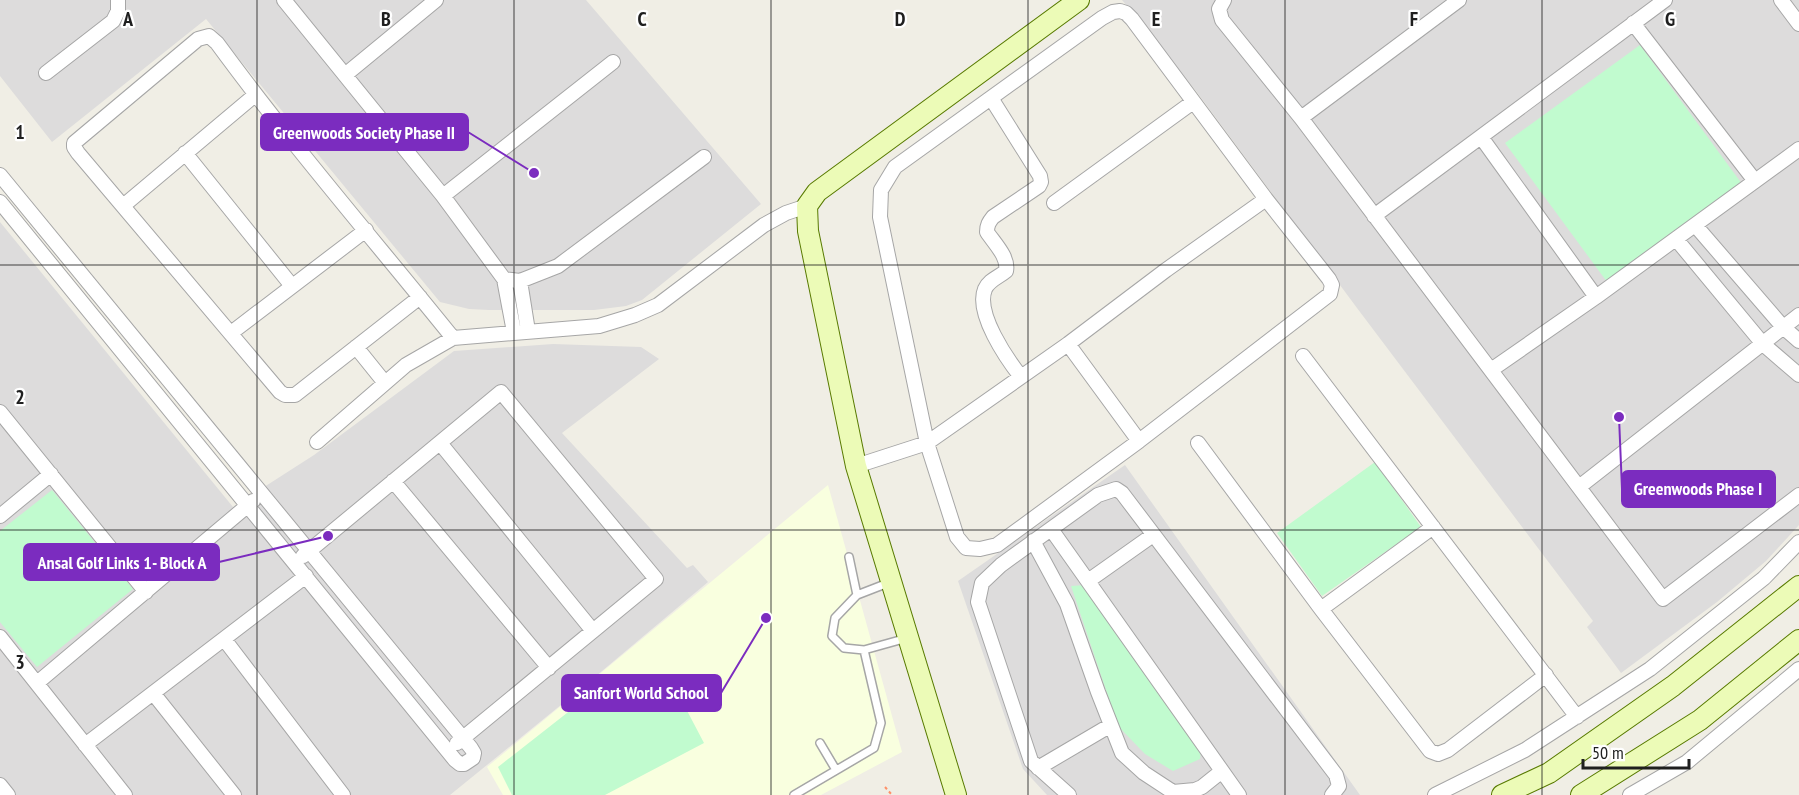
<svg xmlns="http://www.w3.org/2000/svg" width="1799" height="795" font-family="'PT Sans Narrow',sans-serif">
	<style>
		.residential { fill: #dddcdc }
		.education { fill: #f9ffdf }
		.park { fill: #c1fbcf }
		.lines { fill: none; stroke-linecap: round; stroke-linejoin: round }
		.lane-casing { stroke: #a6a6a6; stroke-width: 10 }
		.street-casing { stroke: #a6a6a6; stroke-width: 16 }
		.secondary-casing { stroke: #587a01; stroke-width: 22 }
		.path { stroke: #fe9168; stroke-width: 2; stroke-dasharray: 3 3; stroke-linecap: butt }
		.lane { stroke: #fff; stroke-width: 7 }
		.street { stroke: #fff; stroke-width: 14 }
		.secondary { stroke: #ecfbb7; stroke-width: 20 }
		.grid { fill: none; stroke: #1f1f1f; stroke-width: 1.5; stroke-opacity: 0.55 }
		.grid-label { font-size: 20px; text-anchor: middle; font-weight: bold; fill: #1f1f1f; stroke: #fff; stroke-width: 4.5; stroke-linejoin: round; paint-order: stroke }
		.leader { fill: none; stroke: #7b2cbf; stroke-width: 2 }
		.callout-dot { fill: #7b2cbf; stroke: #fff; stroke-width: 2 }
		.callout { fill: #7b2cbf; stroke: #7b2cbf; stroke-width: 2 }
		.callout-label { font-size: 18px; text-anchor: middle; font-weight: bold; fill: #fff }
	</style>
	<rect width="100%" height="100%" fill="#f0eee5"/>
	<path class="residential" d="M 0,0 L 586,0 L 761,204 L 642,300 L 626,306 L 594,310 L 489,310 L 469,309 L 440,302 L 206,19 L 52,142 L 0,76 Z
		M 1122,0 L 1799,0 L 1799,525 L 1766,561 L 1717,602 L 1621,673 L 1587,627 L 1593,621 L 1357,308 L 1196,91 Z
		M 0,222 L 233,507 L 314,455 L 454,351 L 553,344 L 641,347 L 659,359 L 562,433 L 687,568 L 693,565 L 708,582 L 583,687 L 450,795 L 0,795 Z
		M 1125,465 L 1360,795 L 1047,795 L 1023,769 L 958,581 Z"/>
	<path class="education" d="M 828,485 L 902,752 L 821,795 L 503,795 L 487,767 Z"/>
	<path class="park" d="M 1640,45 L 1745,188 L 1610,286 L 1505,143 Z
		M 1375,462 L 1421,527 L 1322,596 L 1277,533 Z
		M 52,490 L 133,589 L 37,667 L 0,622 L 0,531 Z
		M 1086,585 L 1201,747 L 1200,759 L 1173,771 L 1145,754 L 1118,726 L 1071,586 Z
		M 609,680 L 683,703 L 704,743 L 605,795 L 512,795 L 498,767 Z"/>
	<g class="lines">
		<g class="lane-casing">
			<path id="lane" d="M 849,557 L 857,595
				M 888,583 L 857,595 L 835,618 L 832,636 L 844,648 L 864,650 L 907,638
				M 820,743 L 836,770
				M 794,795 L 874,748 L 881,723 L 864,650"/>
		</g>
		<g class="street-casing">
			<path id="street" d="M 284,0 L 443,196 L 504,279 L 520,281 L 558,266 L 704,157
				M 1224,0 L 1219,9 L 1222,20 L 1301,118 L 1663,599 L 1799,495
				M 1781,0 L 1799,24
				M 1120,11 L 1126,13 L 1132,19 L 1266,199 L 1329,279 L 1332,285 L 1330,294 L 1139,441 L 997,545 L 980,549 L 966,548 L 957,537 L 927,443 L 880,217 L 881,190 L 895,167 L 1102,18 L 1113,12 Z
				M 1633,23 L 1755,181
				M 46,73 L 113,21 L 118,11 L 118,0
				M 345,75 L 436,0
				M 991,98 L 1040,176 L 1041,182 L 1039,186 L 993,217 C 989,222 987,225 987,232 C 994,243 1009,257 1006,271 C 999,277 989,280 985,289 C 975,313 1007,359 1021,377
				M 1301,118 L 1459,0
				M 1481,137 L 1596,297
				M 185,153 L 292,286
				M 0,175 L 471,748 L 474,753 L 473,758 L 464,764 L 460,764 L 455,760 L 0,202
				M 443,196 L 613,62
				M 1054,203 L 1193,102
				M 123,206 L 255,95
				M 1374,216 L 1665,0
				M 1695,225 L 1783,327 L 1799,341
				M 1676,239 L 1763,344 L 1799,375
				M 504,279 L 514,332
				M 520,281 L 528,331
				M 420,297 L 295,395 L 285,395 L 280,392 L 78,153 L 74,147 L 74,143 L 198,39 L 209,36 L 217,43 C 291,144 374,240 453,338
				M 231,333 L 366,230
				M 1068,344 L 1139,441
				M 356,347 L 385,383
				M 1303,356 L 1577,717
				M 1491,370 L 1596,297 L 1799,149
				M 0,412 L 146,592
				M 317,442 L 406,365 L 453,338 L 599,326 L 635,315 L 658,305 L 764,225 L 786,213 L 807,206
				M 440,443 L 593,631
				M 1198,443 L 1321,609 L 1430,751 L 1438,754 L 1448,750 L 1546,675
				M 856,466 L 927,443 L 1068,344 L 1166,270 L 1266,199
				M 393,481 L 549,668
				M 1579,487 L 1799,315
				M 0,516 L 51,474
				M 1051,529 L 1239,795
				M 1033,541 L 1067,604 L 1098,692 L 1122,753 L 1144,773 L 1173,792 L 1195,790 L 1202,787 L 1222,771
				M 303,556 L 501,392 L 656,579 L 457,743
				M 1088,581 L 1153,535
				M 1321,609 L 1433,527
				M 0,637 L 125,795
				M 224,639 L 343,795
				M 37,683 L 253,501
				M 153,693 L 234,795
				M 85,745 L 306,576
				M 1038,768 L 1111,725
				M 0,785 L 8,795
				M 1069,795 L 1031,761 L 978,602 L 982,583 L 1001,565 L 1098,495 L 1116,489 L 1122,493 L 1336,775 L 1339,786 L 1332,795
				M 1435,795 L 1525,750 L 1650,669 L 1764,578 L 1799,542
				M 1630,795 L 1687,762 L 1799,669"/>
		</g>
		<g class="secondary-casing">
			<path id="secondary" d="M 956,795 L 856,466 L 808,231 L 807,206 L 817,192 L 1079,0
				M 1502,795 L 1549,773 L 1673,686 L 1799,586
				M 1581,795 L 1700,720 L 1799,640"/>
		</g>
		<path class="path" d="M 885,787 L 892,795"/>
		<use href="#lane" class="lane"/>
		<use href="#street" class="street"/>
		<use href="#secondary" class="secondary"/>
	</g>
	<path class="grid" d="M 257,0 L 257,795M 514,0 L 514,795M 771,0 L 771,795M 1028,0 L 1028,795M 1285,0 L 1285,795M 1542,0 L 1542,795M 0,265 L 1799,265M 0,530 L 1799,530"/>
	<g class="grid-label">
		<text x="128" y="26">A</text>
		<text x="386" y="26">B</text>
		<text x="642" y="26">C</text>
		<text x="900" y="26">D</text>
		<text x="1156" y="26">E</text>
		<text x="1414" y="26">F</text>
		<text x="1670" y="26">G</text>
		<text x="20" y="139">1</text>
		<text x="20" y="404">2</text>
		<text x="20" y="669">3</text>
	</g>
	<path class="leader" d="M534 173L468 132M1619 417L1622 489M328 536L219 562M766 618L721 693"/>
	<g class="callout-dot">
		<circle cx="534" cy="173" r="6"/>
		<circle cx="1619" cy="417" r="6"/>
		<circle cx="328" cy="536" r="6"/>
		<circle cx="766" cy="618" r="6"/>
	</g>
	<g class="callout">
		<rect x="261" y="114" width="207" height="36" rx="6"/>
		<rect x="1622" y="471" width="153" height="36" rx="6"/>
		<rect x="24" y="544" width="195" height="36" rx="6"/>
		<rect x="562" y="675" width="159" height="36" rx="6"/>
	</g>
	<g class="callout-label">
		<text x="364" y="139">Greenwoods Society Phase II</text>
		<text x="1698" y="495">Greenwoods Phase I</text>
		<text x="122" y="569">Ansal Golf Links 1- Block A</text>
		<text x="641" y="699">Sanfort World School</text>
	</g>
	<path d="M1583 759v9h106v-9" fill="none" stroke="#1f1f1f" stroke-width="3"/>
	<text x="1592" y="759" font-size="18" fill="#1f1f1f" stroke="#ffffff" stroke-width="4.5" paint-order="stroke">50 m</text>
</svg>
